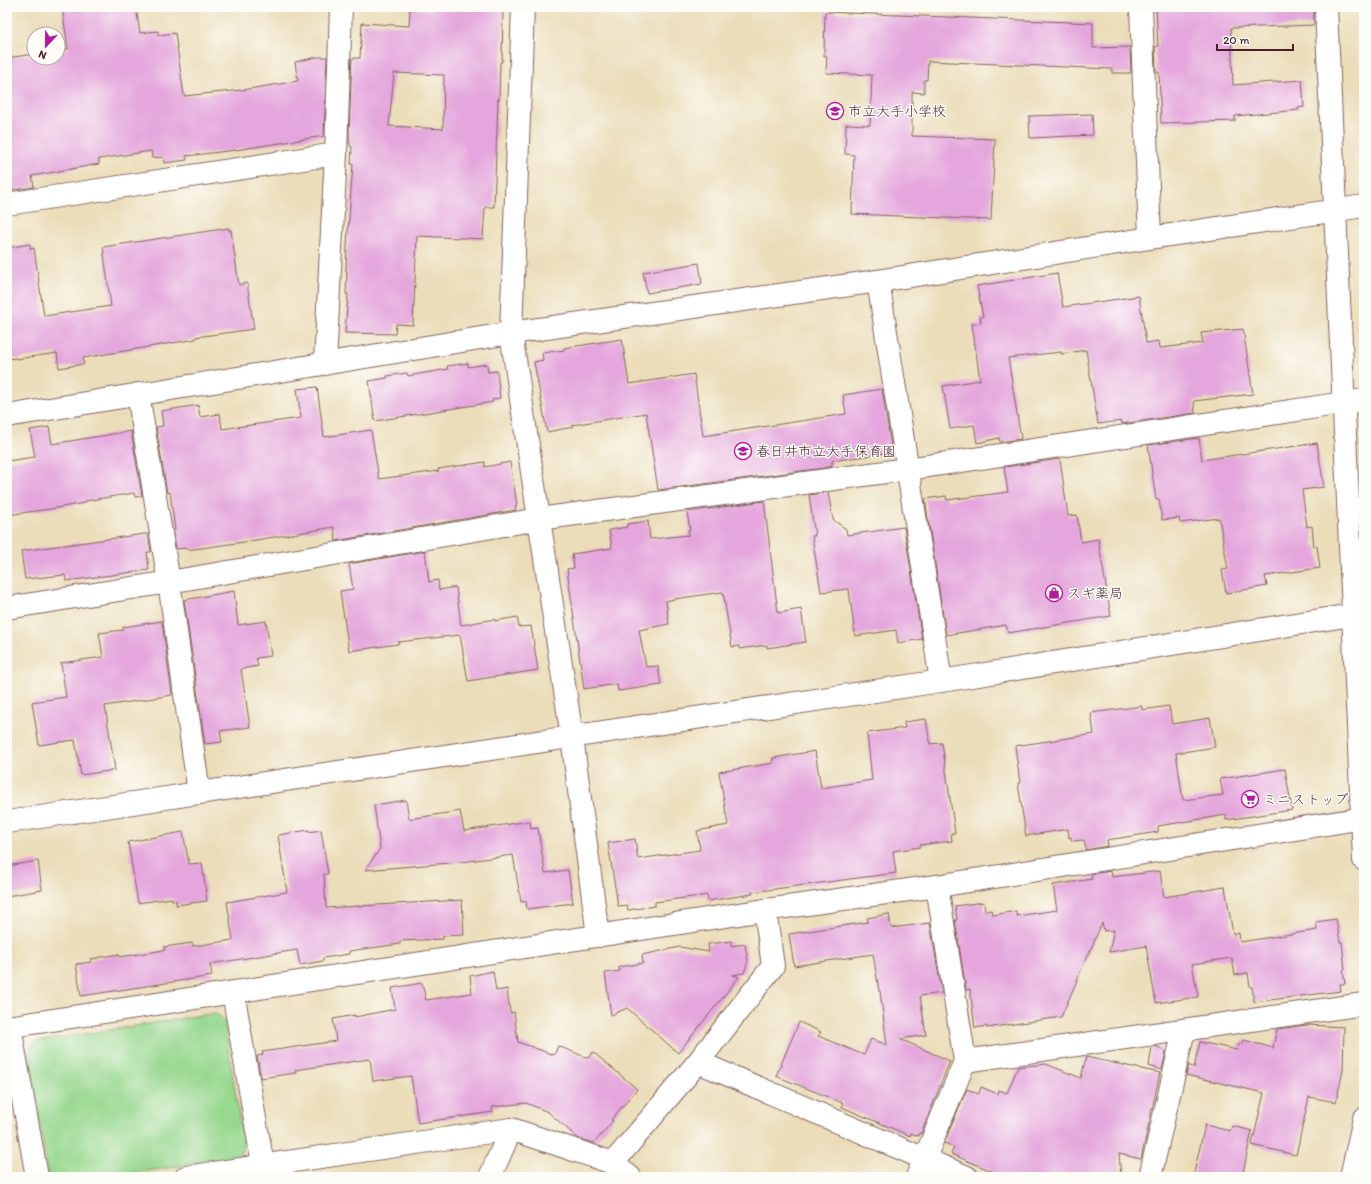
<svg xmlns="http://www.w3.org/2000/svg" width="1371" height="1184" font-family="Itim,'Klee One',sans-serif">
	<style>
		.green { fill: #98d88f; stroke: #717c5d }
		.building { fill: #e4a6dc; fill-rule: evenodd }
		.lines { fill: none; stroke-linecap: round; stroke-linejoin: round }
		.street-casing { stroke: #82625d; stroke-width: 24 }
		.secondary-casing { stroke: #82625d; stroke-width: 24 }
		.street { stroke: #fff; stroke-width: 22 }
		.secondary { stroke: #fff; stroke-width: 22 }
		.labels { text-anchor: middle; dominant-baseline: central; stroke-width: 3; stroke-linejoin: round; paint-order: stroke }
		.poi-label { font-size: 14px; fill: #4a1f2b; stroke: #fdfcf7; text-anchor: start }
	</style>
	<rect width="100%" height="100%" fill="#fdfcf7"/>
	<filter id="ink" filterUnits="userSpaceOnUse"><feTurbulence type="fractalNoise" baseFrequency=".025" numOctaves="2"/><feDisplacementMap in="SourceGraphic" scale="8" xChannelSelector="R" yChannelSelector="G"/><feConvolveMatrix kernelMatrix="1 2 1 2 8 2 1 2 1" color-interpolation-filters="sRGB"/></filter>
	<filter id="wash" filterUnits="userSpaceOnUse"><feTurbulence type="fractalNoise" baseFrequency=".012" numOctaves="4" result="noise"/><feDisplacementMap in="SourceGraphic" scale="16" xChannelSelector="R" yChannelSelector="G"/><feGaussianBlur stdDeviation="0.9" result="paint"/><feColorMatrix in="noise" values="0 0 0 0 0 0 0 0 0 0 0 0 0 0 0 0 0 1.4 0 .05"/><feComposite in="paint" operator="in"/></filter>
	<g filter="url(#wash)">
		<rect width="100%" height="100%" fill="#ebddb9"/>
		<path class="green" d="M 215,1013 L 224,1020 L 244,1148 L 237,1157 L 110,1177 L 48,1177 L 28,1050 L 35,1042 Z"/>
		<g id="blocks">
			<path class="building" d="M 62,7 L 136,7 L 140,33 L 158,31 L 158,35 L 175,33 L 184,96 L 242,90 L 298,81 L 295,62 L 317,57 L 327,57 L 324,136 L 236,150 L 186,156 L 187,160 L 164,163 L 163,157 L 152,158 L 151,151 L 99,159 L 99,164 L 32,176 L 34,187 L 7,191 L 7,58 L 34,54 L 34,58 L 58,58 L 58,50 L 68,49 Z
				M 433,7 L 503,7 L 502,62 L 500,62 L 499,100 L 498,99 L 494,207 L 485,207 L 483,239 L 417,236 L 413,325 L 396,324 L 395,334 L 345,333 L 348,294 L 346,294 L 347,271 L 346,271 L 347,245 L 353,164 L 351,164 L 352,147 L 350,146 L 349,133 L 352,58 L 360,58 L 362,23 L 409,26 L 410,9 L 433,10 ZM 394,73 L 444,75 L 443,129 L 389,126 Z
				M 1156,7 L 1314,7 L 1314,25 L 1231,28 L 1233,85 L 1302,80 L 1304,107 L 1298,108 L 1299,110 L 1235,116 L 1235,121 L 1161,123 L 1159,72 L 1156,72 L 1155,47 L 1158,46 Z
				M 825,12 L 1093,23 L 1093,48 L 1130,47 L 1131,73 L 1112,73 L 1112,69 L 928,61 L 927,80 L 924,80 L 924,93 L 912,92 L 912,136 L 995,139 L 991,220 L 852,214 L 854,155 L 845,154 L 846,124 L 870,125 L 872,75 L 826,73 L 827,56 L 824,56 Z
				M 1092,114 L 1093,135 L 1030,138 L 1029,116 Z
				M 229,228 L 229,231 L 231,230 L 239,285 L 247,283 L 254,329 L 196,337 L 196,339 L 83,358 L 84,364 L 59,368 L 57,353 L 16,359 L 16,358 L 7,359 L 7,248 L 30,244 L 30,249 L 34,248 L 44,316 L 111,306 L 103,247 Z
				M 699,263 L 702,284 L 647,293 L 643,272 Z
				M 1057,273 L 1063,307 L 1139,296 L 1146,343 L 1159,341 L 1160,348 L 1203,343 L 1201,333 L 1243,329 L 1253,394 L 1194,401 L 1195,413 L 1122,424 L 1122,421 L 1098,424 L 1086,350 L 1061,354 L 1061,352 L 1008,358 L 1021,439 L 1000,442 L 999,438 L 977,443 L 974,425 L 950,429 L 943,386 L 980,380 L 972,324 L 981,323 L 980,317 L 983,317 L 977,286 Z
				M 622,339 L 629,384 L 694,374 L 703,436 L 846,414 L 843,395 L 882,389 L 892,452 L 832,461 L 832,466 L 824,468 L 658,490 L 646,413 L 572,425 L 573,427 L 547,432 L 534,362 L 543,360 L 542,353 L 564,350 L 564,348 Z
				M 468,363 L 468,367 L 487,364 L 488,372 L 497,371 L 500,398 L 492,400 L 493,402 L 375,421 L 369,381 L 387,378 L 387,376 L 407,373 L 408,376 L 448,369 L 447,366 Z
				M 317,387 L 324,437 L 371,430 L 379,479 L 439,471 L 438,469 L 485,462 L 485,467 L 510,462 L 517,505 L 515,506 L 516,510 L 336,541 L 334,527 L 244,542 L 187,550 L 187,548 L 176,549 L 173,530 L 175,530 L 170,492 L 167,493 L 156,427 L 163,426 L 161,411 L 198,405 L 200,417 L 220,414 L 222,429 L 301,418 L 297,389 Z
				M 49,427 L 52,444 L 131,431 L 142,496 L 135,497 L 134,493 L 85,501 L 85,503 L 50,509 L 7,515 L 7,461 L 35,457 L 30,430 Z
				M 1199,438 L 1202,460 L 1317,443 L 1324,487 L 1302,490 L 1307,527 L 1312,526 L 1314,547 L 1317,546 L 1320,568 L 1265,576 L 1267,586 L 1226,593 L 1222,570 L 1228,569 L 1219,518 L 1180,523 L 1179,518 L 1162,520 L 1159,499 L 1156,500 L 1148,445 Z
				M 1060,459 L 1068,516 L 1077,515 L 1081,542 L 1098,539 L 1111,616 L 1008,633 L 1006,625 L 946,635 L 925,499 L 946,496 L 947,500 L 1008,492 L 1004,467 Z
				M 828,492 L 833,520 L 846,529 L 847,535 L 904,527 L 922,639 L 898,643 L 896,630 L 855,636 L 849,589 L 821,592 L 812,536 L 815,536 L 809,495 Z
				M 764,501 L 778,613 L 801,609 L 806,642 L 767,648 L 767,645 L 739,649 L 739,646 L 732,647 L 723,592 L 674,599 L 666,601 L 669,624 L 639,630 L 646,667 L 658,666 L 661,685 L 618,691 L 617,684 L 584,689 L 567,569 L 574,568 L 572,554 L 612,548 L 609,530 L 627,527 L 627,524 L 648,521 L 650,539 L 689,535 L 688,530 L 690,530 L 687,512 Z
				M 144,534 L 148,534 L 151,552 L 147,552 L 149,570 L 66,581 L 65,575 L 25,579 L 21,551 Z
				M 425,551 L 429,582 L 438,580 L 439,590 L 456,587 L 461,625 L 495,619 L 495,621 L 517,617 L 519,627 L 531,626 L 538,670 L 468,681 L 460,635 L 398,642 L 398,644 L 349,651 L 340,591 L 353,589 L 349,564 Z
				M 234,591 L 238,625 L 266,621 L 271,656 L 256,658 L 258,666 L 241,669 L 250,727 L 220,731 L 222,742 L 205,744 L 184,600 Z
				M 162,621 L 172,695 L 105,706 L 115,770 L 81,775 L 75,740 L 39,745 L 32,702 L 66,697 L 61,663 L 103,657 L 99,633 L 123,630 L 123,627 Z
				M 1142,706 L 1142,710 L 1169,706 L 1172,724 L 1210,718 L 1215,747 L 1176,753 L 1183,800 L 1223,795 L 1220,779 L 1285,769 L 1292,810 L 1226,820 L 1226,815 L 1158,826 L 1158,832 L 1107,840 L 1108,846 L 1086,850 L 1084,840 L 1072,841 L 1071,837 L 1069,838 L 1068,829 L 1026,836 L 1018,783 L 1020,783 L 1015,746 L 1094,734 L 1091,713 Z
				M 926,719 L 930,744 L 942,743 L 955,833 L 951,833 L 952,841 L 920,845 L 920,847 L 893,851 L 896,873 L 752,892 L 752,894 L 708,901 L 707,895 L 655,902 L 655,906 L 628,910 L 627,905 L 618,906 L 608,843 L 635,839 L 638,859 L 700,850 L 697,831 L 728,825 L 719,772 L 773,763 L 773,758 L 815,751 L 821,788 L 872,780 L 867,733 L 905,728 L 904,722 Z
				M 406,800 L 409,819 L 460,811 L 464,831 L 530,821 L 531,829 L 538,828 L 545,873 L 568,870 L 573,903 L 527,909 L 526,901 L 521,902 L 513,855 L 461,862 L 365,870 L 380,849 L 374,805 Z
				M 309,830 L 309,832 L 321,830 L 328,874 L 324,874 L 326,908 L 462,900 L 464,935 L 443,936 L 443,939 L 400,941 L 400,944 L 349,951 L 349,954 L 323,958 L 323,961 L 300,965 L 297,950 L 210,964 L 212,976 L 81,996 L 76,964 L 92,962 L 91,959 L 119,954 L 119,957 L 165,950 L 164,947 L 192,943 L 193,946 L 233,940 L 227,902 L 287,892 L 278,835 Z
				M 183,832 L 189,864 L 202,863 L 207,901 L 176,905 L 176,900 L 172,901 L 172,898 L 138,903 L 128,842 Z
				M 38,861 L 42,890 L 7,896 L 7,866 Z
				M 1111,871 L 1112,877 L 1160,871 L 1164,897 L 1225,887 L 1233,934 L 1239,933 L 1240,942 L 1317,930 L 1316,922 L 1336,919 L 1340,942 L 1342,942 L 1345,970 L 1343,970 L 1345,984 L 1340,984 L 1341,991 L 1254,1002 L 1252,987 L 1250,987 L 1248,973 L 1235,975 L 1232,958 L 1192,964 L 1198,997 L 1156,1003 L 1146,946 L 1109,952 L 1114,930 L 1104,931 L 1102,923 L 1061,1017 L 987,1028 L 987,1026 L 975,1028 L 970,989 L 966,990 L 955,920 L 957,920 L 955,906 L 984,902 L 985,911 L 992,910 L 993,915 L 1016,911 L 1017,916 L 1057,910 L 1053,885 L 1092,879 L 1091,874 Z
				M 889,914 L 891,928 L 930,923 L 942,993 L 920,996 L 926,1035 L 900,1039 L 950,1061 L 921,1134 L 919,1133 L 918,1136 L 911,1133 L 910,1136 L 842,1107 L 843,1103 L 776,1076 L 799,1022 L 821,1032 L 818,1036 L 864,1055 L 871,1039 L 887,1045 L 880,991 L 879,991 L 873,954 L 794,966 L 789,934 L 868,922 L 867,918 Z
				M 731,941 L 731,946 L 745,944 L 748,961 L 744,973 L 733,975 L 739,977 L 678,1053 L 627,1008 L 611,1015 L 605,973 L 620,971 L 619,967 L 643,963 L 642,955 L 680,947 L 709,952 L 708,944 Z
				M 493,971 L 496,991 L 507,989 L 510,1013 L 514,1012 L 518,1042 L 554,1055 L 558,1046 L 588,1058 L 593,1052 L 637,1089 L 611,1120 L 613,1121 L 594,1143 L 579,1139 L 548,1112 L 526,1103 L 492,1107 L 493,1112 L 418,1123 L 411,1076 L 373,1081 L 370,1059 L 295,1070 L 296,1073 L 261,1078 L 257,1056 L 263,1055 L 262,1052 L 336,1041 L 333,1019 L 355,1015 L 355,1017 L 395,1009 L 392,988 L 422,983 L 426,1000 L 472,993 L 470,976 Z
				M 1307,1025 L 1344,1027 L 1343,1071 L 1336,1102 L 1309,1097 L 1296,1155 L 1252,1145 L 1264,1093 L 1186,1075 L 1189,1065 L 1194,1068 L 1200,1042 L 1237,1050 L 1239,1043 L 1242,1044 L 1244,1040 L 1273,1048 L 1277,1029 Z
				M 1156,1046 L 1166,1052 L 1162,1070 L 1149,1066 L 1152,1047 Z
				M 1086,1057 L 1160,1073 L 1141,1159 L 1119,1154 L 1121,1177 L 1006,1177 L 951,1154 L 954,1147 L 944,1143 L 967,1089 L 979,1094 L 981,1087 L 998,1094 L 999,1090 L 1007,1093 L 1018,1067 L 1046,1064 L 1081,1078 Z
				M 1205,1125 L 1230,1131 L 1232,1126 L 1252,1131 L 1242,1177 L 1193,1177 Z"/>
		</g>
	</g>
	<g filter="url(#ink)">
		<use href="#blocks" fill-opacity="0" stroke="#82625d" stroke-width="1"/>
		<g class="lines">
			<g class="street-casing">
				<path id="street" d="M 1141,7 L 1150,238
					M 7,204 L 336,154
					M 878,281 L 941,681
					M 325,364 L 336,154 L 341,7
					M 138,394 L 169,582 L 199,793
					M 7,608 L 169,582 L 539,519 L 908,469 L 1364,400
					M 233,992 L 263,1165
					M 7,1027 L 765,910 L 937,886 L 1364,818
					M 10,1027 L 37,1177
					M 965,1061 L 1364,1004
					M 698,1062 L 967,1177
					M 613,1163 L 698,1062 L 773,966 L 765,910
					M 186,1177 L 511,1129 L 613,1163 L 630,1177
					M 490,1177 L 511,1129
					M 917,1177 L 965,1061 L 937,886
					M 1150,1177 L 1184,1030"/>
			</g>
			<g class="secondary-casing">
				<path id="secondary" d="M 523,7 L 511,333 L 572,737 L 598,936
					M 1326,7 L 1364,860
					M 7,416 L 511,333 L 878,281 L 1150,238 L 1364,206
					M 7,822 L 941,681 L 1364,613
					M 1351,1177 L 1364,1119"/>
			</g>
			<use href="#street" class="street"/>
			<use href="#secondary" class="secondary"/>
		</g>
	</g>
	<defs>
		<g id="school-ring" transform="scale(0.9)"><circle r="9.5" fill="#fdfcf7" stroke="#b5179e" stroke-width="1.5"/><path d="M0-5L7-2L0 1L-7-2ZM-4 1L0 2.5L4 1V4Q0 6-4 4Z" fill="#b5179e"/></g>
		<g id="shop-ring" transform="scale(0.9)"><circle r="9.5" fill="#fdfcf7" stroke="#b5179e" stroke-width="1.5"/><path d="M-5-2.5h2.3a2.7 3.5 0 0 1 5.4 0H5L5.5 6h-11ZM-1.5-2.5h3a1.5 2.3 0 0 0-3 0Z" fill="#b5179e"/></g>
		<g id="supermarket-ring" transform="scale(0.9)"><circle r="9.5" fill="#fdfcf7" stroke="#b5179e" stroke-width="1.5"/><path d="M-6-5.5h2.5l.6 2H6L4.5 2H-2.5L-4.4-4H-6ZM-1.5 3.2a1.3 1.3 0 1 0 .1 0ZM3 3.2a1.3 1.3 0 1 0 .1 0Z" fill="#b5179e"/></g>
	</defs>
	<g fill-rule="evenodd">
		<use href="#school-ring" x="835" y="111"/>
		<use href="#school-ring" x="743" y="451"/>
		<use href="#shop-ring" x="1054" y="593"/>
		<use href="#supermarket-ring" x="1250" y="799"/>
	</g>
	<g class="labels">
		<g class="poi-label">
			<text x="848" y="111">市立大手小学校</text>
			<text x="756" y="451">春日井市立大手保育園</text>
			<text x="1067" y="593">スギ薬局</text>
			<text x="1263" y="799">ミニストップ</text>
		</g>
	</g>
	<rect width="1371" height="1184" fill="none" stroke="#fdfcf7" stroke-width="24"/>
	<g transform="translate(46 46) rotate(202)"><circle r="19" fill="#fdfcf7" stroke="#b5a4a5"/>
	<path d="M0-3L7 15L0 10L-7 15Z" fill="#b5179e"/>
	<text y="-6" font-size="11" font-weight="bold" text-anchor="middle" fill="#4a1f2b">N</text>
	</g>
	<path d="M1217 44v6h76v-6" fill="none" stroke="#4a1f2b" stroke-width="2"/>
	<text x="1223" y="44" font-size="12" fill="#4a1f2b" stroke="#fdfcf7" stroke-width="3" paint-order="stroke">20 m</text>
</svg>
